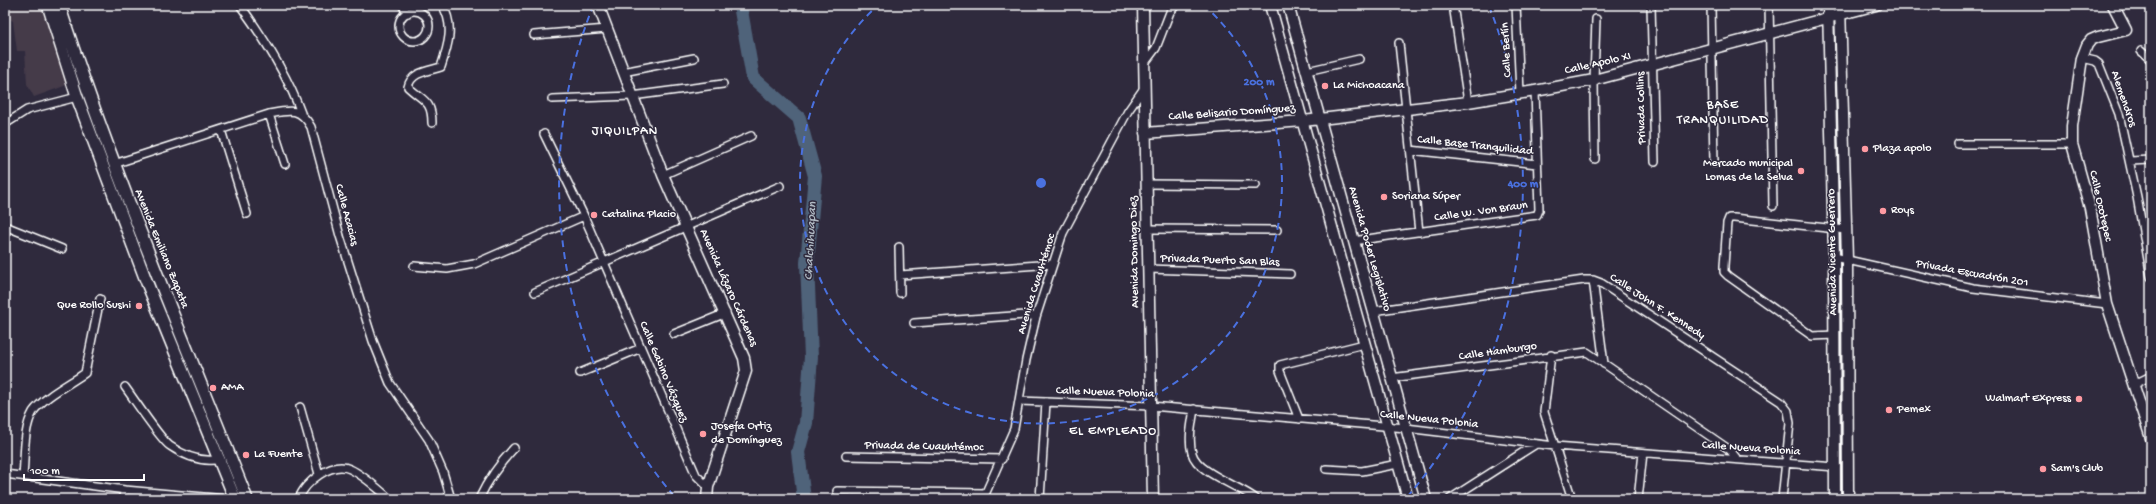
<svg xmlns="http://www.w3.org/2000/svg" width="2156" height="504" font-family="'Gochi Hand',sans-serif">
	<style>
		.built { fill: #453a4a }
		.lines { fill: none; stroke-linecap: round; stroke-linejoin: round }
		.river { stroke: #4f637a; stroke-width: 14 }
		.street-casing { stroke: #fff; stroke-width: 10 }
		.secondary-casing { stroke: #fff; stroke-width: 13 }
		.primary-casing { stroke: #fff; stroke-width: 14 }
		.street { stroke: #2f2a3d; stroke-width: 7 }
		.secondary { stroke: #2f2a3d; stroke-width: 10 }
		.primary { stroke: #2f2a3d; stroke-width: 11 }
		.ring { fill: none; stroke: #4a71e0; stroke-width: 2; stroke-dasharray: 7 5 }
		.poi-dot { fill: #ff9aa2; stroke: #2f2a3d; stroke-width: 1.5 }
		.labels { text-anchor: middle; dominant-baseline: central; stroke-width: 3; stroke-linejoin: round; paint-order: stroke }
		.street-label { font-size: 12px; fill: #fff; stroke: #2f2a3d }
		.poi-label { font-size: 12px; fill: #fff; stroke: #2f2a3d; text-anchor: start }
		.neighbourhood-label { font-size: 13px; letter-spacing: 1px; fill: #fff; stroke: #2f2a3d }
		.water-label { font-size: 13px; font-style: italic; fill: #b0b9c3; stroke: #2f2a3d }
		.centre { fill: #4a71e0; stroke: #2f2a3d; stroke-width: 2 }
		.ring-label { font-size: 12px; text-anchor: middle; font-weight: bold; fill: #4a71e0; stroke: #2f2a3d; stroke-width: 3; stroke-linejoin: round; paint-order: stroke }
	</style>
	<rect width="100%" height="100%" fill="#2f2a3d"/>
	<filter id="ink" filterUnits="userSpaceOnUse"><feTurbulence type="fractalNoise" baseFrequency=".025" numOctaves="2"/><feDisplacementMap in="SourceGraphic" scale="8" xChannelSelector="R" yChannelSelector="G"/><feConvolveMatrix kernelMatrix="1 2 1 2 8 2 1 2 1" color-interpolation-filters="sRGB"/></filter>
	<g filter="url(#ink)">
		<path class="built" d="M 5,5 L 41,5 L 67,85 L 34,97 L 27,84 L 25,51 L 17,51 L 13,21 L 5,17 Z"/>
		<g class="lines">
			<path class="river" d="M 740,5 L 753,78 L 799,118 L 815,176 L 807,263 L 811,357 L 806,423 L 798,452 L 804,499"/>
			<g class="street-casing">
				<path id="street" d="M 240,5 C 264,38 287,74 301,113
					M 402,5 L 408,13
					M 1453,5 L 1468,102
					M 1516,5 L 1520,93
					M 1651,5 L 1655,162
					M 1711,5 L 1714,163
					M 1769,5 L 1773,206
					M399 26a15 15 0 1 1 30 0a15 15 0 1 1-30 0Z
					M 534,35 L 607,29
					M 1399,43 L 1419,232
					M 2141,51 L 2151,60
					M 2082,58 L 2095,61 L 2099,64 L 2119,114 L 2137,197 L 2151,277
					M 1144,64 L 1156,48 L 1170,12 L 1176,5
					M 1307,71 L 1359,59
					M 623,72 L 694,58
					M 552,99 L 632,96 L 723,84
					M 269,114 L 285,164
					M 432,123 C 432,100 423,101 408,87 C 411,72 428,71 441,67 C 448,46 455,25 442,5
					M 5,124 L 27,110 L 77,97
					M 221,130 L 247,214
					M 544,134 L 584,216 L 696,475 L 708,487
					M 1958,144 L 2072,144
					M 1410,150 L 1537,164
					M 1595,159 L 1594,80 L 1596,19
					M 2130,161 L 2151,160
					M 114,164 L 269,114 C 290,110 300,107 311,127 L 340,236 L 373,341 L 390,383 L 429,440 L 443,472 L 451,499
					M 663,175 L 751,136
					M 1146,184 L 1256,185
					M 5,226 L 62,249
					M 1149,229 L 1277,230
					M 1353,241 L 1537,215 L 1539,210 L 1535,91
					M 899,247 L 900,293
					M 1834,257 L 1973,288 L 2107,304
					M 414,266 L 447,269 L 474,264 L 584,216
					M 1149,269 L 1290,274
					M 900,275 L 1053,264
					M 1593,280 L 1604,364
					M 535,292 L 780,186
					M 1373,311 L 1584,280 L 1593,280 L 1601,283 L 1781,402 L 1788,411 L 1790,423 L 1782,499
					M 914,323 L 1026,315 L 1036,317
					M 674,334 L 726,313
					M 1835,335 L 1812,336 L 1728,276 L 1724,272 L 1724,266 L 1727,223 L 1729,218 L 1734,218 L 1846,230
					M 1551,355 L 1544,412 L 1572,499
					M 580,373 L 641,348
					M 1391,378 L 1587,352 L 1730,450 L 1737,459
					M 2133,385 L 2151,376
					M 125,387 C 134,399 160,439 170,446 C 186,457 203,463 221,459
					M 1019,401 L 1151,406 L 1406,428 L 1555,446 L 1836,467
					M 300,407 L 319,474
					M 1194,409 C 1192,423 1188,439 1192,453 C 1197,473 1240,486 1256,499
					M 1299,419 L 1280,371 L 1280,365 L 1364,344
					M 846,456 L 1002,459
					M 1326,469 L 1362,471 L 1398,464
					M 5,474 L 125,490 L 226,499
					M 23,476 C 25,457 23,429 33,412 C 42,398 71,383 85,373 L 100,299
					M 837,491 L 985,493
					M 122,499 L 125,490
					M 299,499 C 304,482 332,461 350,469 C 365,476 378,489 390,499
					M 479,499 C 488,480 500,463 514,448
					M 983,499 L 1014,429 L 1026,360 L 1036,317 L 1063,233 L 1128,111 L 1144,88
					M 1040,499 L 1046,402
					M 1450,499 L 1536,444
					M 1638,499 L 1643,453"/>
			</g>
			<g class="secondary-casing">
				<path id="secondary" d="M 598,5 L 663,175 L 744,358 L 746,371 L 708,487 L 707,499
					M 1143,5 L 1153,499
					M 1270,5 L 1408,499
					M 1288,5 L 1426,499
					M 1828,5 L 1834,257 L 1835,499
					M 1840,5 L 1847,260 L 1848,499
					M 2113,5 L 2126,30 L 2098,37 L 2091,40 L 2087,45 L 2082,58 L 2072,126 L 2072,144 L 2090,208 L 2107,304 L 2151,438
					M 1145,133 L 1303,121 L 1468,102 L 1535,91 L 1594,80 L 1876,5"/>
			</g>
			<g class="primary-casing">
				<path id="primary" d="M 48,5 L 77,97 L 147,283 L 235,499
					M 59,5 C 113,173 182,335 247,499"/>
			</g>
			<use href="#street" class="street"/>
			<use href="#secondary" class="secondary"/>
			<use href="#primary" class="primary"/>
		</g>
	</g>
	<g class="ring">
		<path d="M1204 5A241 241 0 1 1 878 5"/>
		<path d="M674 496A482 482 0 0 1 593 6M1489 6A482 482 0 0 1 1408 496"/>
	</g>
	<g class="poi-dot">
		<circle cx="1325" cy="86" r="4"/>
		<circle cx="1865" cy="149" r="4"/>
		<circle cx="1801" cy="171" r="4"/>
		<circle cx="1384" cy="197" r="4"/>
		<circle cx="1883" cy="211" r="4"/>
		<circle cx="594" cy="215" r="4"/>
		<circle cx="139" cy="306" r="4"/>
		<circle cx="213" cy="388" r="4"/>
		<circle cx="2079" cy="399" r="4"/>
		<circle cx="1889" cy="410" r="4"/>
		<circle cx="703" cy="434" r="4"/>
		<circle cx="246" cy="455" r="4"/>
		<circle cx="2043" cy="469" r="4"/>
	</g>
	<g class="labels">
		<g class="street-label">
			<text transform="translate(1507 50) rotate(-93)">Calle Berlín</text>
			<text transform="translate(1598 64) rotate(-13)">Calle Apolo XI</text>
			<text transform="translate(2123 99) rotate(71)">Alemendros</text>
			<text transform="translate(1642 108) rotate(-91)">Privada Collins</text>
			<text transform="translate(1232 113) rotate(-4)">Calle Belisario Domínguez</text>
			<text transform="translate(1475 146) rotate(6)">Calle Base Tranquilidad</text>
			<text transform="translate(2100 206) rotate(77)">Calle Ocotepec</text>
			<text transform="translate(1481 212) rotate(-8)">Calle W. Von Braun</text>
			<text transform="translate(346 215) rotate(75)">Calle Acacias</text>
			<text transform="translate(161 249) rotate(68)">Avenida Emiliano Zapata</text>
			<text transform="translate(1369 249) rotate(74)">Avenida Poder Legislativo</text>
			<text transform="translate(1135 252) rotate(-91)">Avenida Domingo Diez</text>
			<text transform="translate(1833 252) rotate(-91)">Avenida Vicente Guerrero</text>
			<text transform="translate(1220 261) rotate(2)">Privada Puerto San Blas</text>
			<text transform="translate(1972 274) rotate(10)">Privada Escuadrón 201</text>
			<text transform="translate(1037 284) rotate(-73)">Avenida Cuauhtémoc</text>
			<text transform="translate(728 288) rotate(66)">Avenida Lázaro Cárdenas</text>
			<text transform="translate(1657 307) rotate(33)">Calle John F. Kennedy</text>
			<text transform="translate(1498 352) rotate(-8)">Calle Hamburgo</text>
			<text transform="translate(663 372) rotate(67)">Calle Gabino Vázquez</text>
			<text transform="translate(1105 393) rotate(2)">Calle Nueva Polonia</text>
			<text transform="translate(1429 420) rotate(6)">Calle Nueva Polonia</text>
			<text transform="translate(924 447) rotate(1)">Privada de Cuauhtémoc</text>
			<text transform="translate(1751 449) rotate(4)">Calle Nueva Polonia</text>
		</g>
		<g class="poi-label">
			<text x="1333" y="86">La Michoacana</text>
			<text x="1873" y="149">Plaza apolo</text>
			<text x="1793" y="164" text-anchor="end">Mercado municipal<tspan x="1793" dy="14">Lomas de la Selva</tspan></text>
			<text x="1392" y="197">Soriana Súper</text>
			<text x="1891" y="211">Roys</text>
			<text x="602" y="215">Catalina Placio</text>
			<text x="131" y="306" text-anchor="end">Que Rollo Sushi</text>
			<text x="221" y="388">AMA</text>
			<text x="2071" y="399" text-anchor="end">Walmart Express</text>
			<text x="1897" y="410">Pemex</text>
			<text x="711" y="427">Josefa Ortiz<tspan x="711" dy="14">de Domínguez</tspan></text>
			<text x="254" y="455">La Fuente</text>
			<text x="2051" y="469">Sam's Club</text>
		</g>
		<g class="neighbourhood-label">
			<text x="1723" y="105">BASE<tspan x="1723" dy="15">TRANQUILIDAD</tspan></text>
			<text x="625" y="131">JIQUILPAN</text>
			<text x="1113" y="431">EL EMPLEADO</text>
		</g>
		<g class="water-label">
			<text transform="translate(811 241) rotate(-87)">Chalchihuapan</text>
		</g>
	</g>
	<circle cx="1041" cy="183" r="6" class="centre"/>
	<g class="ring-label">
		<text x="1259" y="85">200 m</text>
		<text x="1523" y="187">400 m</text>
	</g>
	<rect width="2156" height="504" fill="none" stroke="#2f2a3d" stroke-width="20"/>
	<rect x="10" y="10" width="2136" height="484" fill="none" stroke="#fff" stroke-width="1.5" filter="url(#ink)"/>
	<path d="M24 474v6h120v-6" fill="none" stroke="#ffffff" stroke-width="2"/>
	<text x="30" y="474" font-size="12" fill="#ffffff" stroke="#2f2a3d" stroke-width="3" paint-order="stroke">100 m</text>
</svg>
